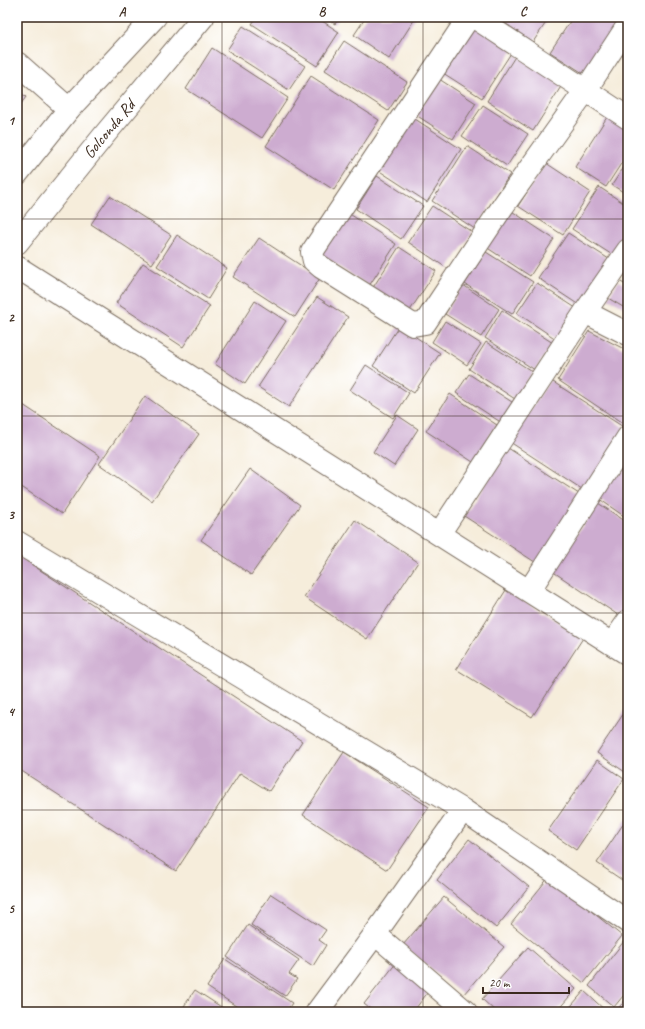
<svg xmlns="http://www.w3.org/2000/svg" width="645" height="1029" font-family="Caveat,sans-serif">
	<style>
		.building { fill: #cdacd0 }
		.lines { fill: none; stroke-linecap: round; stroke-linejoin: round }
		.minor-casing { stroke: #7c6e60; stroke-width: 24 }
		.major-casing { stroke: #7c6e60; stroke-width: 24 }
		.minor { stroke: #fff; stroke-width: 22 }
		.major { stroke: #fff; stroke-width: 22 }
		.grid { fill: none; stroke: #3b2a1e; stroke-width: 1; stroke-opacity: 0.55 }
		.labels { text-anchor: middle; dominant-baseline: central; stroke-width: 3; stroke-linejoin: round; paint-order: stroke }
		.street-label { font-size: 17px; fill: #3b2a1e; stroke: #fff }
		.neatline { fill: none; stroke: #3b2a1e; stroke-width: 1.5 }
		.grid-label { font-size: 13px; text-anchor: middle; font-weight: bold; fill: #3b2a1e }
	</style>
	<rect width="100%" height="100%" fill="#fff"/>
	<filter id="ink" filterUnits="userSpaceOnUse"><feTurbulence type="fractalNoise" baseFrequency=".025" numOctaves="2"/><feDisplacementMap in="SourceGraphic" scale="8" xChannelSelector="R" yChannelSelector="G"/><feConvolveMatrix kernelMatrix="1 2 1 2 8 2 1 2 1" color-interpolation-filters="sRGB"/></filter>
	<filter id="wash" filterUnits="userSpaceOnUse"><feTurbulence type="fractalNoise" baseFrequency=".012" numOctaves="4" result="noise"/><feDisplacementMap in="SourceGraphic" scale="16" xChannelSelector="R" yChannelSelector="G"/><feGaussianBlur stdDeviation="0.9" result="paint"/><feColorMatrix in="noise" values="0 0 0 0 0 0 0 0 0 0 0 0 0 0 0 0 0 1.4 0 .05"/><feComposite in="paint" operator="in"/></filter>
	<g filter="url(#wash)">
		<rect width="100%" height="100%" fill="#f6eddb"/>
		<g id="blocks">
			<path class="building" d="M 257,17 L 316,17 L 339,32 L 317,66 L 252,24 Z
				M 324,17 L 340,17 L 335,24 Z
				M 366,17 L 416,17 L 389,59 L 354,35 Z
				M 496,17 L 547,17 L 549,18 L 533,42 Z
				M 573,17 L 611,17 L 620,23 L 586,75 L 550,52 Z
				M 471,23 L 513,50 L 482,98 L 440,71 Z
				M 243,26 L 305,66 L 289,90 L 227,50 Z
				M 344,41 L 407,82 L 388,111 L 325,70 Z
				M 212,48 L 288,98 L 262,138 L 186,89 Z
				M 516,55 L 562,85 L 533,131 L 487,101 Z
				M 311,76 L 379,120 L 334,190 L 266,146 Z
				M 439,79 L 476,103 L 453,139 L 416,115 Z
				M 17,90 L 26,97 L 17,109 Z
				M 483,105 L 528,134 L 507,166 L 462,136 Z
				M 609,114 L 628,126 L 628,153 L 606,187 L 575,167 Z
				M 412,117 L 461,149 L 427,202 L 378,170 Z
				M 467,146 L 510,174 L 475,229 L 432,201 Z
				M 628,161 L 628,195 L 612,185 Z
				M 546,163 L 590,192 L 563,235 L 518,206 Z
				M 377,176 L 423,206 L 401,239 L 356,209 Z
				M 599,187 L 628,206 L 628,242 L 617,258 L 572,229 Z
				M 110,196 L 171,235 L 152,264 L 91,224 Z
				M 432,206 L 472,232 L 448,269 L 408,242 Z
				M 507,208 L 554,239 L 530,276 L 483,245 Z
				M 345,211 L 396,244 L 369,286 L 318,253 Z
				M 568,233 L 612,261 L 582,307 L 538,278 Z
				M 177,235 L 227,268 L 208,299 L 157,266 Z
				M 259,238 L 320,278 L 295,317 L 233,277 Z
				M 399,247 L 436,271 L 409,312 L 372,289 Z
				M 486,252 L 533,282 L 512,314 L 465,284 Z
				M 143,263 L 210,306 L 183,347 L 116,303 Z
				M 619,281 L 628,286 L 628,310 L 608,298 Z
				M 537,283 L 579,310 L 559,341 L 517,313 Z
				M 463,285 L 499,309 L 481,337 L 445,314 Z
				M 317,297 L 348,317 L 289,407 L 258,387 Z
				M 255,301 L 286,321 L 245,384 L 215,364 Z
				M 502,310 L 553,343 L 535,370 L 485,338 Z
				M 445,321 L 481,344 L 467,365 L 432,342 Z
				M 399,326 L 440,353 L 414,393 L 373,366 Z
				M 589,331 L 628,351 L 627,426 L 558,380 Z
				M 486,342 L 533,372 L 515,399 L 469,369 Z
				M 366,365 L 409,393 L 393,418 L 350,390 Z
				M 469,374 L 515,404 L 502,423 L 456,393 Z
				M 550,380 L 628,430 L 588,493 L 510,442 Z
				M 450,394 L 497,425 L 473,462 L 426,431 Z
				M 145,396 L 199,434 L 152,501 L 99,464 Z
				M 17,401 L 100,456 L 62,514 L 17,484 Z
				M 397,415 L 418,429 L 394,466 L 373,452 Z
				M 508,448 L 582,496 L 538,564 L 464,516 Z
				M 628,454 L 628,519 L 598,498 Z
				M 250,469 L 300,505 L 251,575 L 201,540 Z
				M 598,503 L 628,523 L 628,607 L 621,617 L 552,571 Z
				M 355,520 L 418,562 L 367,639 L 304,597 Z
				M 20,557 L 302,741 L 269,791 L 240,773 L 176,871 L 17,768 L 17,561 Z
				M 506,590 L 583,638 L 532,717 L 456,669 Z
				M 628,707 L 628,774 L 597,753 Z
				M 344,752 L 429,807 L 387,870 L 303,815 Z
				M 597,760 L 624,779 L 576,850 L 548,831 Z
				M 628,817 L 628,884 L 597,863 Z
				M 469,839 L 529,887 L 496,928 L 437,880 Z
				M 549,877 L 622,936 L 584,983 L 511,924 Z
				M 271,894 L 326,930 L 319,940 L 326,945 L 313,966 L 251,925 Z
				M 444,897 L 504,947 L 463,995 L 403,945 Z
				M 248,925 L 299,960 L 289,974 L 297,979 L 285,996 L 227,957 Z
				M 628,936 L 628,990 L 614,1007 L 589,986 Z
				M 528,947 L 576,989 L 556,1012 L 496,1012 L 482,999 Z
				M 225,959 L 292,1003 L 286,1012 L 245,1012 L 207,987 Z
				M 397,962 L 431,988 L 413,1012 L 374,1012 L 364,1004 Z
				M 195,990 L 229,1012 L 180,1012 Z
				M 584,991 L 607,1012 L 566,1012 Z
				M 628,997 L 628,1012 L 615,1012 Z"/>
		</g>
	</g>
	<g filter="url(#ink)">
		<use href="#blocks" fill-opacity="0" stroke="#7c6e60" stroke-width="1"/>
		<g class="lines">
			<g class="minor-casing">
				<path id="minor" d="M 469,17 L 312,252 L 314,261 L 321,267 L 413,325 L 425,323 L 503,206 L 585,91 L 628,25
					M 474,17 L 628,118
					M 17,63 L 69,109
					M 17,267 L 628,654
					M 585,312 L 628,334
					M 439,534 L 585,312 L 628,250
					M 17,542 L 463,810 L 628,922
					M 529,591 L 628,437
					M 612,644 L 628,621
					M 375,934 L 466,1012
					M 317,1012 L 375,934 L 463,810"/>
			</g>
			<g class="major-casing">
				<path id="major" d="M 17,174 L 69,109 L 155,17
					M 17,243 L 106,133 L 203,17"/>
			</g>
			<use href="#minor" class="minor"/>
			<use href="#major" class="major"/>
		</g>
	</g>
	<path class="grid" d="M 222,17 L 222,1012M 423,17 L 423,1012M 17,219 L 628,219M 17,416 L 628,416M 17,613 L 628,613M 17,810 L 628,810"/>
	<g class="labels">
		<g class="street-label">
			<text transform="translate(109 129) rotate(-50)">Golconda Rd</text>
		</g>
	</g>
	<rect width="645" height="1029" fill="none" stroke="#fff" stroke-width="44"/>
	<path d="M483 987v6h86v-6" fill="none" stroke="#3b2a1e" stroke-width="2"/>
	<text x="489" y="987" font-size="12" fill="#3b2a1e" stroke="#ffffff" stroke-width="3" paint-order="stroke">20 m</text>
	<rect x="22" y="22" width="601" height="985" class="neatline"/>
	<g class="grid-label">
		<text x="122" y="16">A</text>
		<text x="322" y="16">B</text>
		<text x="523" y="16">C</text>
		<text x="11" y="125">1</text>
		<text x="11" y="322">2</text>
		<text x="11" y="519">3</text>
		<text x="11" y="716">4</text>
		<text x="11" y="913">5</text>
	</g>
</svg>
